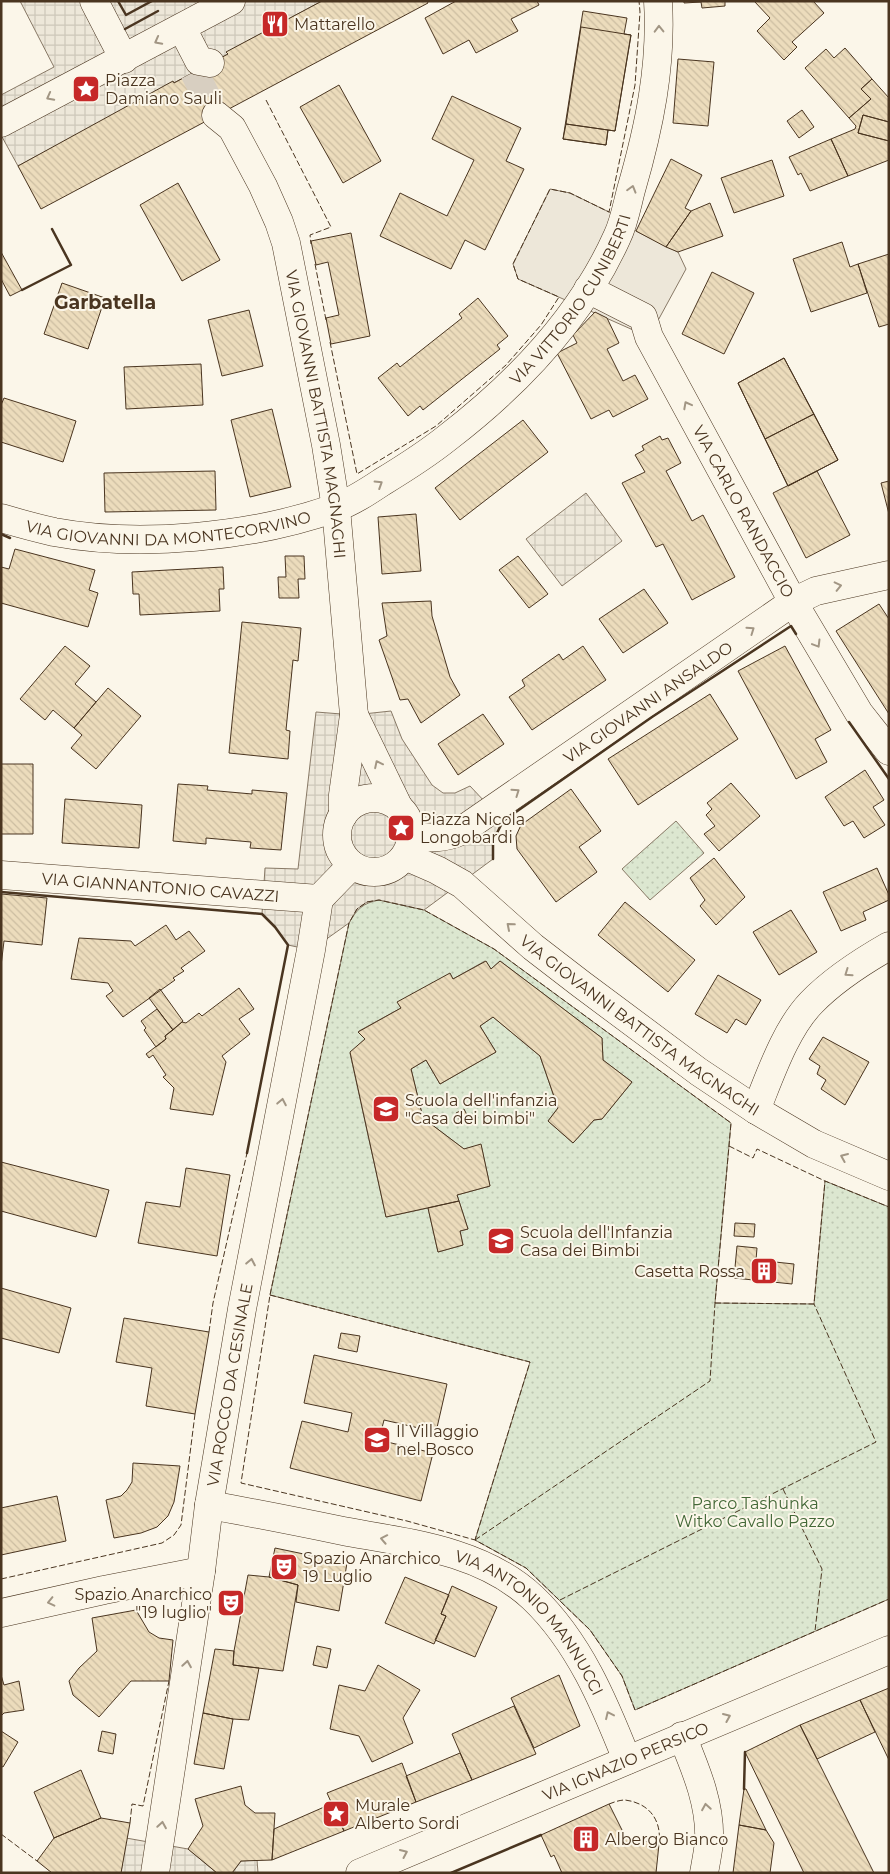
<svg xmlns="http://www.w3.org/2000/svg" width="890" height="1874" font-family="Montserrat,sans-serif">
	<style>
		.green { fill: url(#green-dots); stroke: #887966; fill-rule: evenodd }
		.parking { fill: #ede7d9; stroke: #887966 }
		.plaza { fill: url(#plaza-grid); stroke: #887966 }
		.building { fill: url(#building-back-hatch); stroke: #4a3520 }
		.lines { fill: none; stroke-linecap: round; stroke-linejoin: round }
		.minor-tunnel { stroke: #d8cfc1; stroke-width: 28; stroke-dasharray: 28 14; stroke-linecap: butt }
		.minor-casing { stroke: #4a3520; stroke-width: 29 }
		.minor { stroke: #fbf6e9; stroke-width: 28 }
		.fence { stroke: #4a3520; stroke-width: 1; stroke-dasharray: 6 2.5; stroke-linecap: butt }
		.wall { stroke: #4a3520; stroke-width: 2.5 }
		.oneway { stroke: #a29684 }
		.labels { text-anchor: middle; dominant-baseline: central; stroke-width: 4; stroke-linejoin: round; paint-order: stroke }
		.poi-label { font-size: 16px; fill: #4a3520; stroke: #fbf6e9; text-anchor: start }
		.street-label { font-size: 16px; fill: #4a3520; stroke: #fbf6e9 }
		.park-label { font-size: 16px; fill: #436837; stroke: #fbf6e9 }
		.quarter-label { font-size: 19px; font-weight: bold; fill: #4a3520; stroke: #fbf6e9 }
	</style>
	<defs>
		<pattern id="green-dots" width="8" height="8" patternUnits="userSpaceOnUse" patternTransform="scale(1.25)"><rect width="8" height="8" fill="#dce7d0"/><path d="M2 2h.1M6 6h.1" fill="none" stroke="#bec7b2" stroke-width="1.8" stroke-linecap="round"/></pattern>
		<pattern id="plaza-grid" width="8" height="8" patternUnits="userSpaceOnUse" patternTransform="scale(1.25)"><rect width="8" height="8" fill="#ede7d9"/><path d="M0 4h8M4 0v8" fill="none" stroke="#cdc7ba"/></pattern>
		<pattern id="building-back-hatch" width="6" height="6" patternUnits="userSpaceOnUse" patternTransform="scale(1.25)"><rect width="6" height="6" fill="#ecdcbc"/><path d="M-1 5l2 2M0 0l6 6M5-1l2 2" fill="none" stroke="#ccbda1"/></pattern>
	</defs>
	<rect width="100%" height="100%" fill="#fbf6e9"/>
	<path class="green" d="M 676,821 L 704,853 L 650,900 L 622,869 Z
		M 379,900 L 424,910 L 494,949 L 731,1123 L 715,1303 L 814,1304 L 825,1181 L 889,1207 L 889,1599 L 635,1710 L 622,1676 L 590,1630 L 526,1568 L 475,1540 L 530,1362 L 270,1295 L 349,923 C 357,909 363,903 379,900 ZM 485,961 L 491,969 L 500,961 L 602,1038 L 603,1060 L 632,1082 L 602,1119 L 594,1120 L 573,1143 L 548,1121 L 558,1108 L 540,1056 L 493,1017 L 480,1026 L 496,1052 L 440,1084 L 426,1060 L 411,1069 L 423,1118 L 464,1149 L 481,1145 L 490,1186 L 457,1195 L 468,1229 L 460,1231 L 463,1245 L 438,1252 L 428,1208 L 386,1217 L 350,1053 L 365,1039 L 359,1031 L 401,1008 L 398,1002 L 450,974 L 453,979 Z"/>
	<path class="parking" d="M 550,189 L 570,193 L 609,212 L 636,231 L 678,252 L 686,269 L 649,337 L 518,279 L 513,264 Z"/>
	<path class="plaza" d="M 20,1 L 322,1 L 227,52 L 228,54 L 18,166 L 1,135 L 1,95 L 54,67 Z
		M 586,493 L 622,541 L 562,586 L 526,539 Z
		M 391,711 L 402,739 L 432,785 L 443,793 L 455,793 L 470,786 L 503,821 L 493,841 L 493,859 L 424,910 L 379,900 L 367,902 L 357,909 L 349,923 L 311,950 L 288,945 L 275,927 L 262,914 L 265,868 L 298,869 L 316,712 L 354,715 Z
		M 126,1838 L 188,1849 L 217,1873 L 121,1873 Z
		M 257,1860 L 258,1873 L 232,1873 L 241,1861 Z"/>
	<path class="building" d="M 322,1 L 427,1 L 428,3 L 41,209 L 18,166 L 173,81 L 174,83 L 228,54 L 226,52 Z
		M 456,1 L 537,1 L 539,5 L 511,19 L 518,31 L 476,53 L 469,40 L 443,54 L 425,18 Z
		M 684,1 L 725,1 L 725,6 L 702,8 L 701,2 L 684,3 Z
		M 754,1 L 813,1 L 824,13 L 792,42 L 797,47 L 784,60 L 757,31 L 770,18 Z
		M 583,11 L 627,18 L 624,34 L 631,35 L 615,131 L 608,130 L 606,145 L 563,139 Z
		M 581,27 L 631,35 L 615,131 L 566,124 Z
		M 845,48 L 872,79 L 861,89 L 871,99 L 849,118 L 805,68 L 826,49 L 834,58 Z
		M 678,59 L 714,62 L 708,126 L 673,123 Z
		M 872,79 L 889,98 L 889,122 L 863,115 L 858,133 L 889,141 L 889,160 L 848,176 L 831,139 L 855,129 L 856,126 L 849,118 L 871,99 L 861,89 Z
		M 339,85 L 381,161 L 343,183 L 300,107 Z
		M 452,96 L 521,128 L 506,161 L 524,169 L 485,250 L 465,240 L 451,269 L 380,236 L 400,193 L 447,216 L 474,160 L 432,139 Z
		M 802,110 L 814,127 L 799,138 L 787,121 Z
		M 863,115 L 889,122 L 889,141 L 858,133 Z
		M 566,124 L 608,130 L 606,145 L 563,139 Z
		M 831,139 L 848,176 L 810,191 L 801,173 L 798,175 L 789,157 Z
		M 671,159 L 702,175 L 685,208 L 691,211 L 666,247 L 636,231 Z
		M 772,160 L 784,196 L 734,213 L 721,178 Z
		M 178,183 L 220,260 L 182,281 L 140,205 Z
		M 710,203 L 723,236 L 678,252 L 666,247 L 691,211 Z
		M 351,233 L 370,336 L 331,344 L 326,318 L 339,315 L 328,262 L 316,265 L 311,241 Z
		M 842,242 L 850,267 L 858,264 L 867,293 L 811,312 L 793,259 Z
		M 1,252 L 22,290 L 10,296 L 1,279 Z
		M 889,254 L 889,324 L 879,327 L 858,264 Z
		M 712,272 L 754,293 L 724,354 L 682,334 Z
		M 62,283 L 105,298 L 88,349 L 44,334 Z
		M 478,298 L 508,336 L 497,345 L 500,349 L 423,410 L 420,406 L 408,416 L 378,378 L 397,363 L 400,367 L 462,318 L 459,314 Z
		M 249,310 L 263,366 L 222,376 L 208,320 Z
		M 595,312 L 607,318 L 619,343 L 607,349 L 623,381 L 635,375 L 648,399 L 613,417 L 609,410 L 591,419 L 557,353 L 577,343 L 573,335 Z
		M 784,358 L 838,460 L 788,486 L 738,383 Z
		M 784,358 L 814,414 L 765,439 L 738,383 Z
		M 201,364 L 203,405 L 126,409 L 124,367 Z
		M 4,398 L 76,421 L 63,462 L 1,442 L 1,405 Z
		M 272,409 L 291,487 L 250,497 L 231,420 Z
		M 814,414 L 838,460 L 788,486 L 765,439 Z
		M 523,420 L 548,452 L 460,520 L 435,488 Z
		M 660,436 L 662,440 L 668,438 L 681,463 L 666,471 L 692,521 L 703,515 L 735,577 L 692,600 L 663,544 L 656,547 L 622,483 L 645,472 L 635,455 L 644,450 L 642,446 Z
		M 215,471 L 216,510 L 105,512 L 104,473 Z
		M 817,471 L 850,535 L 806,558 L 773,493 Z
		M 889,481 L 889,514 L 881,483 Z
		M 416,514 L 421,571 L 382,574 L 378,517 Z
		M 15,549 L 95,570 L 89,590 L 98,593 L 88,627 L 1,603 L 1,567 L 9,569 Z
		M 285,556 L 304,556 L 305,579 L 298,579 L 299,598 L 279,598 L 278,577 L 286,577 Z
		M 518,556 L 548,594 L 529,608 L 499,570 Z
		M 223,567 L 224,589 L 219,589 L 220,611 L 140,615 L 139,594 L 133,594 L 132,572 Z
		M 644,589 L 668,623 L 623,653 L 599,619 Z
		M 431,601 L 432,616 L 450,677 L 460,695 L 421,723 L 408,699 L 400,700 L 379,640 L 387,636 L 382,603 Z
		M 879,604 L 889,619 L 889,714 L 836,631 Z
		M 242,622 L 301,628 L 298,661 L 293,660 L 286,730 L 290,731 L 288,759 L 229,753 Z
		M 65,646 L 90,666 L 75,684 L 96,702 L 74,728 L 53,710 L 45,720 L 20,699 Z
		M 583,646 L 606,680 L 532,730 L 509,697 L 525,686 L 522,680 L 559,654 L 563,660 Z
		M 785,646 L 831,730 L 815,739 L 827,762 L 796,779 L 738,671 Z
		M 108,688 L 141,716 L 96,769 L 71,748 L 82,735 L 74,728 Z
		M 710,694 L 738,739 L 638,805 L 608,759 Z
		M 483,714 L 504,744 L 458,775 L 438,744 Z
		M 1,764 L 33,764 L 33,834 L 1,834 Z
		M 865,770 L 884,800 L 873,807 L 885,825 L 864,838 L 853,821 L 844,826 L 825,797 Z
		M 731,783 L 760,816 L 719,851 L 704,834 L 715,826 L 706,815 L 712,809 L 707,803 Z
		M 178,784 L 208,786 L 207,790 L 252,794 L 252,790 L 287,793 L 281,850 L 250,848 L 251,842 L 206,838 L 206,844 L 173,841 Z
		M 571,789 L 601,831 L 579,847 L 597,872 L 556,902 L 517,849 L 516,836 L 521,825 Z
		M 65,799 L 142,805 L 139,848 L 62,843 Z
		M 714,858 L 745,897 L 716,925 L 700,906 L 705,900 L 690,878 Z
		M 877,868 L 889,895 L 889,900 L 863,912 L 866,920 L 841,931 L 823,892 Z
		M 1,894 L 47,898 L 42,945 L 4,941 L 1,966 Z
		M 625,902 L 695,960 L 668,992 L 598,935 Z
		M 791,910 L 817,952 L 779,975 L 753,932 Z
		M 166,925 L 176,940 L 189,931 L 205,951 L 181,968 L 184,971 L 173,978 L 175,980 L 123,1017 L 106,996 L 113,991 L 108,983 L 71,979 L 79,938 L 131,941 L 135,946 Z
		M 486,961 L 491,969 L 500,961 L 602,1038 L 603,1060 L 632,1082 L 602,1119 L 594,1120 L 573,1143 L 548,1121 L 558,1108 L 540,1056 L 493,1017 L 480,1026 L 496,1052 L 440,1084 L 426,1060 L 411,1069 L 423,1118 L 464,1149 L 481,1144 L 490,1186 L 457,1195 L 459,1201 L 386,1217 L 350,1052 L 365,1039 L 358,1032 L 401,1008 L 397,1002 L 450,973 L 453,979 Z
		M 718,975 L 761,1000 L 746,1025 L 736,1019 L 727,1033 L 695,1014 Z
		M 239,988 L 254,1009 L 239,1019 L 250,1034 L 222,1056 L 226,1062 L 213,1115 L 170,1109 L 174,1088 L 163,1077 L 166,1075 L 153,1055 L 149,1058 L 146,1054 L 166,1039 L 165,1036 L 182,1022 L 186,1023 L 199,1013 L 202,1016 Z
		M 160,989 L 183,1021 L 173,1030 L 149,998 Z
		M 157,1009 L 173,1030 L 165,1036 L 166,1039 L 156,1047 L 144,1030 L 146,1028 L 141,1021 Z
		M 823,1037 L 869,1062 L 845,1105 L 821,1089 L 826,1080 L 817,1074 L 820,1066 L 809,1059 Z
		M 464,1109 L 469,1119 L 461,1123 L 456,1113 Z
		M 1,1162 L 109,1190 L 96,1237 L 1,1211 Z
		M 186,1168 L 230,1175 L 217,1256 L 138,1243 L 146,1202 L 180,1207 Z
		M 459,1201 L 468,1229 L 460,1231 L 463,1245 L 438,1252 L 428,1208 Z
		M 735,1223 L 755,1224 L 754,1237 L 734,1236 Z
		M 737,1246 L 757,1248 L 756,1260 L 794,1264 L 792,1284 L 734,1278 Z
		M 1,1288 L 71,1308 L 59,1353 L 1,1338 Z
		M 124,1318 L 209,1332 L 195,1414 L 146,1406 L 152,1368 L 116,1362 Z
		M 341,1333 L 360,1336 L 357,1352 L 338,1348 Z
		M 314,1355 L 447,1384 L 436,1432 L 384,1420 L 379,1440 L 433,1453 L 421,1501 L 290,1468 L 302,1421 L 348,1432 L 352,1413 L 304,1403 Z
		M 133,1463 L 180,1466 L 174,1502 L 168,1516 L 157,1527 L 141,1533 L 114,1538 L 106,1500 L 121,1496 L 127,1490 L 132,1482 Z
		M 57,1496 L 66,1541 L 1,1555 L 1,1508 Z
		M 275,1548 L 347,1563 L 339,1611 L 296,1602 L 298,1585 L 269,1577 Z
		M 248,1575 L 269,1577 L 298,1585 L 283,1671 L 233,1665 L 234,1651 Z
		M 405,1577 L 449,1595 L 441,1614 L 446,1616 L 434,1644 L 385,1623 Z
		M 452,1586 L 497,1607 L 475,1657 L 435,1640 L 446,1616 L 441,1614 Z
		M 136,1610 L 149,1632 L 159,1638 L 173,1640 L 169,1681 L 131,1681 L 99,1717 L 73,1695 L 69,1681 L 79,1668 L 97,1651 L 92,1618 Z
		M 317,1646 L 331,1649 L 327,1668 L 313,1665 Z
		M 215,1649 L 234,1651 L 233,1665 L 259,1668 L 249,1720 L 233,1719 L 203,1713 Z
		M 378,1665 L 420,1690 L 403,1718 L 413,1743 L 372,1762 L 359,1736 L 330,1729 L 339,1685 L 365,1691 Z
		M 1,1675 L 4,1685 L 19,1681 L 24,1710 L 4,1713 L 1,1716 Z
		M 559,1675 L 580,1726 L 534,1748 L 511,1698 Z
		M 889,1688 L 889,1760 L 860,1700 Z
		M 860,1700 L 875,1732 L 817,1759 L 800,1725 Z
		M 514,1706 L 536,1754 L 472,1780 L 452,1734 Z
		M 203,1713 L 233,1719 L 224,1769 L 194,1764 Z
		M 800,1725 L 874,1873 L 804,1873 L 745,1752 Z
		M 1,1731 L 18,1742 L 3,1767 L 1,1766 Z
		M 102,1731 L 116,1734 L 113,1754 L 98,1751 Z
		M 460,1753 L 472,1780 L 416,1802 L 406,1776 Z
		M 402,1763 L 416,1802 L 344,1831 L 327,1793 Z
		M 81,1770 L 101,1818 L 54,1838 L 34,1792 Z
		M 241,1786 L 245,1805 L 255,1813 L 275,1813 L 272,1860 L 241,1861 L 232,1873 L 217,1873 L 188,1849 L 203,1826 L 195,1799 Z
		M 744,1789 L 746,1789 L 766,1830 L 739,1825 Z
		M 331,1804 L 344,1831 L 272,1860 L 274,1829 Z
		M 609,1804 L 624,1834 L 628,1838 L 659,1844 L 656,1873 L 562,1873 L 554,1855 L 551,1857 L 541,1835 Z
		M 101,1818 L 130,1823 L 121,1873 L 52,1873 L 37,1861 L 54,1838 Z
		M 739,1825 L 766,1830 L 774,1843 L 770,1873 L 733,1873 Z"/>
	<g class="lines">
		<path class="minor-tunnel" d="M 194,72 L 216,115"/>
		<g class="minor-casing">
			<g id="minor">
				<path d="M 94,1 L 124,59"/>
				<path d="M 182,28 L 199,61 L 210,63"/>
				<path id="s1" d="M 216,115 L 232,128 L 263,186 L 279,222 L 286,243 L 326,445 L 336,508 L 354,715 L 343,795 L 343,815"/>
				<path d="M 1,123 L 231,1"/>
				<path id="s2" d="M 588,289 L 643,317 L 649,337 L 793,602 L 859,713 L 889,751"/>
				<path id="s3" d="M 1,518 C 18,523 36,528 54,532 C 140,548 253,537 335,508 C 352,502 367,492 382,482 C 405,468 427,454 447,438 C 516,385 581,317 617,237 C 624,223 627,205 631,190 C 649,128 662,66 658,1"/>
				<path d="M 354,715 L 399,808"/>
				<circle cx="374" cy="835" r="37"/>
				<path id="s4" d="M 411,836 C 429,838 444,839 461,831 L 793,602 L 816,591 L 889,575"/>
				<path id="s5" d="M 405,856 L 437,870 L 462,884 L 533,947 L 581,984 L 699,1072 L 756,1110 L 814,1144 L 889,1176"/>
				<path id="s6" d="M 1,875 L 319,899"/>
				<path d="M 319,899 L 352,865"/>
				<path d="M 756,1110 C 770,1076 785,1030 811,1003 C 833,980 861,962 889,946"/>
				<path id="s7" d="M 209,1505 C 254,1513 299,1522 343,1531 C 408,1543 482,1550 533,1598 C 579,1642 604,1702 627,1760"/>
				<path d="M 1,1613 L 104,1590 L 201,1571"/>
				<path d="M 682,1736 C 696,1770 711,1805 709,1842 C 708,1852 706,1862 704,1873"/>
				<path id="s8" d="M 155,1873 L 201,1571 L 209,1505 L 242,1309 L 311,950 L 319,899"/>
				<path id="s9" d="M 360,1873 L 889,1650"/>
			</g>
		</g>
		<use href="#minor" class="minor"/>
		<path class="fence" d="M 266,100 L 331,227 L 310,235 L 311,244
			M 315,264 L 326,320
			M 330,342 L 357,474 L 436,426 L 506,365 L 541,325 L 559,297 L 518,279 L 513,264 L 550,189 L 570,193 L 609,212 L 635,85 L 640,12 L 639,1
			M 729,1146 L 753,1158 L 757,1149 L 825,1181 L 889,1207
			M 270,1295 L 530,1362 L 475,1540
			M 715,1303 L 814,1304 L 825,1181
			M 209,1332 L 213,1303 L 247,1153
			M 783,1489 L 822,1569 L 815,1631
			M 475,1540 L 710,1381 L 715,1303 L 731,1123 L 494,949 L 424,910 L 379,900 L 367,902 L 357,909 L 349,923 L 270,1295 L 241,1483 L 407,1521 L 475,1540 L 526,1568 L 590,1630 L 622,1676 L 635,1710 L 889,1599
			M 1,1579 L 162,1543 L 174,1535 L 181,1525 L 195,1414
			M 560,1600 L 876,1442 L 814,1304
			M 609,1804 C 614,1802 620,1800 625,1800 C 649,1803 662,1820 659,1844
			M 130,1823 L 132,1804 L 143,1806 L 169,1681
			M 1,1834 L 37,1861"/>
		<path class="wall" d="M 118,1 L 126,15 L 152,1
			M 125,29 L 158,11
			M 22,290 L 71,265 L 52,229
			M 1,534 L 10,538
			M 849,722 L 889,779
			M 493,859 L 493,841 L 503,821 L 652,717 L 791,626 L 796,634
			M 1,892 L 262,914 L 275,927 L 288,945 L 247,1153
			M 744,1789 L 745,1752
			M 451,1873 L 541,1835"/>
	</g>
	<defs><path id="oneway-chevron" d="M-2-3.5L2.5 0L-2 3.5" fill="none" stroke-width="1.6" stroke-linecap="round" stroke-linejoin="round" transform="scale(1.25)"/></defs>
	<g class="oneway">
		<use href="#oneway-chevron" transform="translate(659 29) rotate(-91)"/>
		<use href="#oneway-chevron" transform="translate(158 41) rotate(152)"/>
		<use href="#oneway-chevron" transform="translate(50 97) rotate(152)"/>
		<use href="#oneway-chevron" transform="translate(632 189) rotate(-74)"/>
		<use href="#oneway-chevron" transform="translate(687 405) rotate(-118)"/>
		<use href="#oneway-chevron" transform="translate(379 484) rotate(-32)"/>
		<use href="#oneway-chevron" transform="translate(838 586) rotate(-13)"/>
		<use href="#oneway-chevron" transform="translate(751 630) rotate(-35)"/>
		<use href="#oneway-chevron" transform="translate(817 644) rotate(59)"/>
		<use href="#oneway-chevron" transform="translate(378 764) rotate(-116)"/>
		<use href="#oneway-chevron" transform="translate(516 792) rotate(-35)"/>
		<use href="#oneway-chevron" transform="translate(510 926) rotate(-139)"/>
		<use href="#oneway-chevron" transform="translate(848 973) rotate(145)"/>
		<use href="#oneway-chevron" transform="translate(282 1102) rotate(-79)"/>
		<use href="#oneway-chevron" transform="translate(844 1157) rotate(-157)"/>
		<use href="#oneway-chevron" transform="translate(251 1262) rotate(-79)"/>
		<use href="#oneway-chevron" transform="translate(384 1539) rotate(-169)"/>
		<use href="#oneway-chevron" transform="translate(51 1602) rotate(167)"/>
		<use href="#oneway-chevron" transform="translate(187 1664) rotate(-81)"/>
		<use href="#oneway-chevron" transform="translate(609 1715) rotate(-115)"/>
		<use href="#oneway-chevron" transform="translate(727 1717) rotate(-23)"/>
		<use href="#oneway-chevron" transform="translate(706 1807) rotate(-99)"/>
		<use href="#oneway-chevron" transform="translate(162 1825) rotate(-81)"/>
		<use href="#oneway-chevron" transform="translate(404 1853) rotate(-24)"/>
	</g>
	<defs>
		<g id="restaurant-square" transform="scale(1.4375)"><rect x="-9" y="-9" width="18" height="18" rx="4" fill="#c62828" stroke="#fbf6e9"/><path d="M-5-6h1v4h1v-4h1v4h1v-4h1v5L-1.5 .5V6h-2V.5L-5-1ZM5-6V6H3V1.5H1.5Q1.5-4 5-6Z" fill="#fff"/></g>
		<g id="sight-square" transform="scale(1.4375)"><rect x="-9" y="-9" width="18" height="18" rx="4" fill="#c62828" stroke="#fbf6e9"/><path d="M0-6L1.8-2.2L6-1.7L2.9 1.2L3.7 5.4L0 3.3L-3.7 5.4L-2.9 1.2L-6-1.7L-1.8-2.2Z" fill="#fff"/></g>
		<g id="school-square" transform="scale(1.4375)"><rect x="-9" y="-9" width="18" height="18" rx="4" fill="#c62828" stroke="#fbf6e9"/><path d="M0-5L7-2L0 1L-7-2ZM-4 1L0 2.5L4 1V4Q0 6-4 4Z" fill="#fff"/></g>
		<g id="building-square" transform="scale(1.4375)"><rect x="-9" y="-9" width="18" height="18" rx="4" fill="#c62828" stroke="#fbf6e9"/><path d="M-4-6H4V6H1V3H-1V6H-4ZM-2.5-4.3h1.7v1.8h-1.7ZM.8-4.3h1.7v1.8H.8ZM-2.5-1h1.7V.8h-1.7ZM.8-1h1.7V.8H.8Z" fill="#fff"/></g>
		<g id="theatre-square" transform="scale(1.4375)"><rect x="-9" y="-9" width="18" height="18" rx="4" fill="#c62828" stroke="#fbf6e9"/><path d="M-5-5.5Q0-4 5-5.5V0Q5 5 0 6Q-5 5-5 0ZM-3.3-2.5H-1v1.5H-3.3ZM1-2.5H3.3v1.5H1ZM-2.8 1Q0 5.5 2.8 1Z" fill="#fff"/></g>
	</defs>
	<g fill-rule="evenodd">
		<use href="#restaurant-square" x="275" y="24"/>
		<use href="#sight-square" x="86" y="89"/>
		<use href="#sight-square" x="401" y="828"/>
		<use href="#school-square" x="386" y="1109"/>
		<use href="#school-square" x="501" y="1241"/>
		<use href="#building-square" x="764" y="1271"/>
		<use href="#school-square" x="377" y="1440"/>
		<use href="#theatre-square" x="284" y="1567"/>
		<use href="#theatre-square" x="231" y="1603"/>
		<use href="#sight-square" x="336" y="1814"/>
		<use href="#building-square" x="586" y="1839"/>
	</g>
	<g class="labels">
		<g class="poi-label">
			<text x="294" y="24">Mattarello</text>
			<text x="105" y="80">Piazza<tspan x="105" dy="18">Damiano Sauli</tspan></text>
			<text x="420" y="819">Piazza Nicola<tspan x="420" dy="18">Longobardi</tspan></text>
			<text x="405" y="1100">Scuola dell'infanzia<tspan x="405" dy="18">"Casa dei bimbi"</tspan></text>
			<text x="520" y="1232">Scuola dell'Infanzia<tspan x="520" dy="18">Casa dei Bimbi</tspan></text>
			<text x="745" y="1271" text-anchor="end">Casetta Rossa</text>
			<text x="396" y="1431">Il Villaggio<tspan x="396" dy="18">nel Bosco</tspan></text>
			<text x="303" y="1558">Spazio Anarchico<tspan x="303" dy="18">19 Luglio</tspan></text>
			<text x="212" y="1594" text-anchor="end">Spazio Anarchico<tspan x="212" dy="18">"19 luglio"</tspan></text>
			<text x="355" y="1805">Murale<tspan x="355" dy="18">Alberto Sordi</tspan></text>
			<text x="605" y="1839">Albergo Bianco</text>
		</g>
		<g class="street-label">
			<text stroke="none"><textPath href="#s3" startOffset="660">VIA VITTORIO CUNIBERTI</textPath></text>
			<text stroke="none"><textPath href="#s1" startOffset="322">VIA GIOVANNI BATTISTA MAGNAGHI</textPath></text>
			<text stroke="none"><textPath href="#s2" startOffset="281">VIA CARLO RANDACCIO</textPath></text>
			<text stroke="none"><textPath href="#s3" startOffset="170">VIA GIOVANNI DA MONTECORVINO</textPath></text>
			<text stroke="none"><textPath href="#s4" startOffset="278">VIA GIOVANNI ANSALDO</textPath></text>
			<text stroke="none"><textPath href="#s6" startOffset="160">VIA GIANNANTONIO CAVAZZI</textPath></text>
			<text stroke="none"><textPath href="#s5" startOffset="291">VIA GIOVANNI BATTISTA MAGNAGHI</textPath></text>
			<text stroke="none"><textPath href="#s8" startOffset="494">VIA ROCCO DA CESINALE</textPath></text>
			<text stroke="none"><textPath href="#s7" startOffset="355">VIA ANTONIO MANNUCCI</textPath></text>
			<text stroke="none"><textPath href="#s9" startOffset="288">VIA IGNAZIO PERSICO</textPath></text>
		</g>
		<g class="park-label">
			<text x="755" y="1503">Parco Tashunka<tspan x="755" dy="18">Witko Cavallo Pazzo</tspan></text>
		</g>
		<g class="quarter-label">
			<text x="105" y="302">Garbatella</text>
		</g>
	</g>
	<rect width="890" height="1874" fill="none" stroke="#4a3520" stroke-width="5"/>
</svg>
